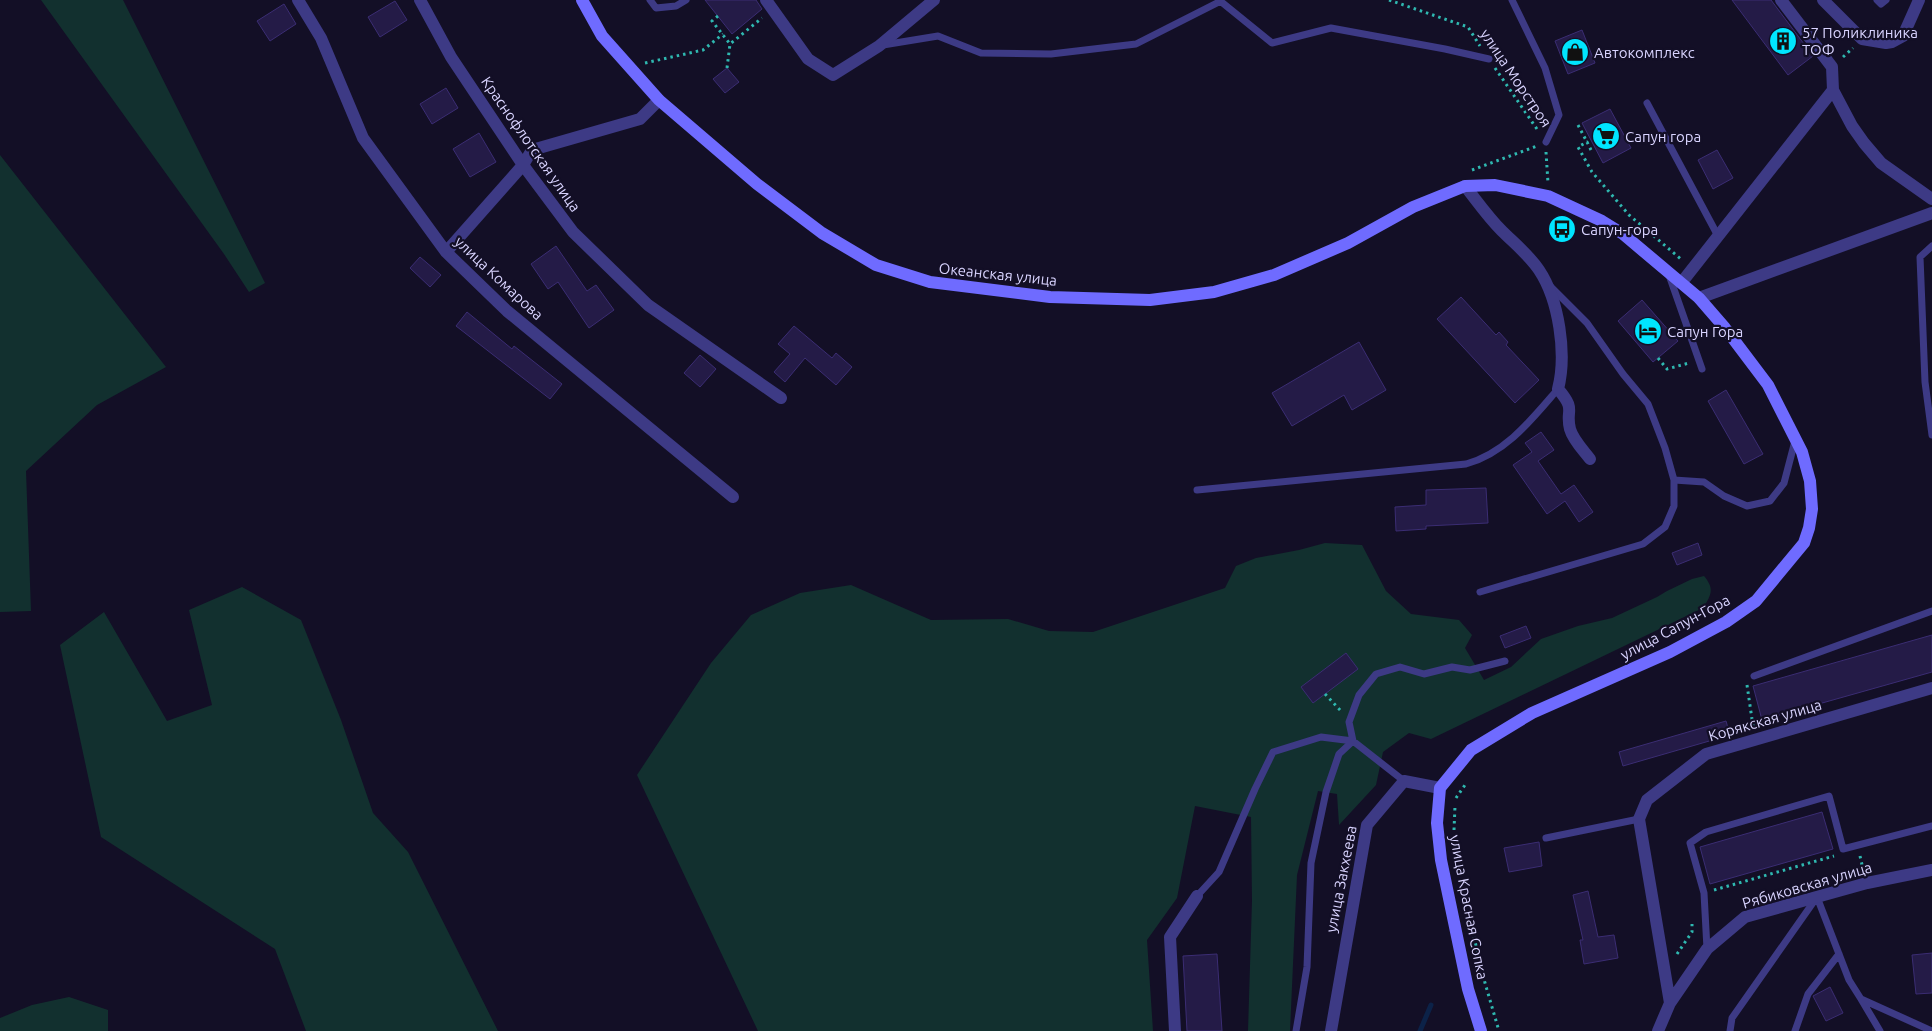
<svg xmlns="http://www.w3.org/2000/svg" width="1932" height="1031" font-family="Ubuntu,sans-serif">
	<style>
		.green { fill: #12302f }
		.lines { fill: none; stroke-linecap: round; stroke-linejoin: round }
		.stream { stroke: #0c2248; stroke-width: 5 }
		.building { fill: #241b47; stroke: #3b2d73 }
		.path { stroke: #2fb8b0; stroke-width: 3; stroke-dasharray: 2.5 4; stroke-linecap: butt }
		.lane { stroke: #3d3a85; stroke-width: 7 }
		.street { stroke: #3d3a85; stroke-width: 12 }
		.secondary { stroke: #6f6bff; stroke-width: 12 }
		.labels { text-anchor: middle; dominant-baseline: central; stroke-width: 4.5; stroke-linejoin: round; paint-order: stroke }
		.poi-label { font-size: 15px; fill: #d9d4ff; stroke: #130f26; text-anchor: start }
		.street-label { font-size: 15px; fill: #d9d4ff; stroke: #130f26 }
	</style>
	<rect width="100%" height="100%" fill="#130f26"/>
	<path class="green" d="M 41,0 L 123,0 L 265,283 L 249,292 L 224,254 Z
		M 0,155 L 166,367 L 97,405 L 26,471 L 31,611 L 0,612 Z
		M 1325,543 L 1362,545 L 1386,591 L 1411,614 L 1459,620 L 1472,635 L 1465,648 L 1484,680 L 1511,667 L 1541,639 L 1578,626 L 1612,618 L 1657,597 L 1667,591 L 1692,579 L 1704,576 C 1715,589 1711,595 1703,608 L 1431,739 L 1409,733 L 1383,752 L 1376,785 L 1339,825 L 1337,794 L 1318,791 L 1297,875 L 1290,1031 L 1248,1031 L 1252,901 L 1251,817 L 1195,806 L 1177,898 L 1147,940 L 1153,1031 L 758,1031 L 637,775 L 711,663 L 751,615 L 800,593 L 851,585 L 931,620 L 1008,619 L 1049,631 L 1093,632 L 1225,588 L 1236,566 L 1256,558 L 1299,550 Z
		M 242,587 L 301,620 L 341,720 L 373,813 L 408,852 L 498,1031 L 306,1031 L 275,949 L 101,837 L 60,645 L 104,612 L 167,721 L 212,705 L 189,610 Z
		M 69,997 L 108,1010 L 108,1031 L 0,1031 L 0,1018 L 32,1005 Z"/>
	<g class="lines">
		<path class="stream" d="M 1420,1031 L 1431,1005"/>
	</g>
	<path class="building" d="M 705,0 L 756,0 L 762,9 L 732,34 Z
		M 1732,0 L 1771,0 L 1813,56 L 1788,75 Z
		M 395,1 L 407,20 L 380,37 L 368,17 Z
		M 284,4 L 296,24 L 270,41 L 257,21 Z
		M 1582,30 L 1595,63 L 1568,74 L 1555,41 Z
		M 727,68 L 739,82 L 725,93 L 713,79 Z
		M 446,88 L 458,108 L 432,124 L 420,104 Z
		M 1610,109 L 1631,148 L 1603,163 L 1582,123 Z
		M 479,133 L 496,162 L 470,177 L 453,149 Z
		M 1717,150 L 1733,178 L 1713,189 L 1698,160 Z
		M 556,246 L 587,291 L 596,285 L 614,310 L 589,328 L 558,282 L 548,289 L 531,264 Z
		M 420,257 L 441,275 L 430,287 L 410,268 Z
		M 1461,297 L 1496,335 L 1499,332 L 1508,342 L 1506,345 L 1539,380 L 1515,403 L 1437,319 Z
		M 1642,300 L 1678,341 L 1653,362 L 1618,321 Z
		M 467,312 L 512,349 L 514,346 L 562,384 L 550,399 L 456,326 Z
		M 794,326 L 832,358 L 836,353 L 852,367 L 836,385 L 805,358 L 785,382 L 774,372 L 790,354 L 778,344 Z
		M 1359,342 L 1386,390 L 1352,410 L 1344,395 L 1292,426 L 1272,393 Z
		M 700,355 L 716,369 L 700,387 L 684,373 Z
		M 1726,390 L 1763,454 L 1744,464 L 1708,401 Z
		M 1541,432 L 1554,450 L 1538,461 L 1561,494 L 1574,485 L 1593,512 L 1579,522 L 1565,501 L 1547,514 L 1513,465 L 1532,452 L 1525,443 Z
		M 1486,488 L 1488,523 L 1426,526 L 1426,529 L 1396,531 L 1395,507 L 1426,505 L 1426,490 Z
		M 1698,543 L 1702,555 L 1677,565 L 1672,553 Z
		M 1526,626 L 1531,638 L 1505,648 L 1500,636 Z
		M 1932,635 L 1932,672 L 1762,720 L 1753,686 Z
		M 1346,653 L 1358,669 L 1313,703 L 1301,687 Z
		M 1726,721 L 1730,735 L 1623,766 L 1619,752 Z
		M 1822,812 L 1833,849 L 1710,884 L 1700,847 Z
		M 1539,842 L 1542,866 L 1509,872 L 1504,848 Z
		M 1588,891 L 1598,937 L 1614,935 L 1618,958 L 1584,964 L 1580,940 L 1583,940 L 1573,895 Z
		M 1932,953 L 1932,993 L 1916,994 L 1912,955 Z
		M 1217,954 L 1222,1031 L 1187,1031 L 1183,956 Z
		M 1830,987 L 1843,1013 L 1826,1021 L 1813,996 Z"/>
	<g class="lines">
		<path class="path" d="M 1389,0 L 1468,27 L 1480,46
			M 718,16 L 712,21 L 730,44 L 762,18
			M 1843,57 L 1853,48
			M 645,63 L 703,50 L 723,34
			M 727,68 L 730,44
			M 1495,68 L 1539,132
			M 1578,125 L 1587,142
			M 1591,150 L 1587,142 L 1578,147 L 1592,172 L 1629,215 L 1682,260
			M 1546,152 L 1548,183
			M 1472,170 L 1537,146
			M 1658,358 L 1667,369 L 1689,363
			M 1747,685 L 1753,726
			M 1325,694 L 1341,711
			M 1456,798 L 1467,782
			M 1454,830 L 1455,806
			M 1860,856 L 1863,869
			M 1714,890 L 1834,856
			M 1474,937 L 1485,983 L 1499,1031
			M 1677,954 L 1692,932 L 1692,924"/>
		<path class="lane" d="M 650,0 L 656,8 L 676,6 L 686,0
			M 1219,0 L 1272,43 L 1331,28 L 1445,49 L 1489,59
			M 1512,0 L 1545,68 L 1559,115 L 1546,142
			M 1877,0 L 1881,4 L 1886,0
			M 883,45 L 938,36 L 981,53 L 1051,54 L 1136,44 L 1221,1
			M 1647,103 L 1718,236
			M 1932,246 L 1920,257 L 1925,382 L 1932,435
			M 1669,275 L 1702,369
			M 1674,480 L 1704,482 L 1724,496 L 1747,506 L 1770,501 L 1784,483 L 1795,441
			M 1197,490 L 1466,464 C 1506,453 1532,419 1558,389
			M 1480,592 L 1643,544 L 1665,527 L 1674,506 L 1674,480 L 1665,448 L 1648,404 L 1623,374 L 1587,323 L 1550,286
			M 1754,676 L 1932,611
			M 1546,838 L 1639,819
			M 1197,896 L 1219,872 L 1255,789 L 1273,752 L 1321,737 L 1353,741 L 1404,781
			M 1707,949 L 1704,893 L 1690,843 L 1706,832 L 1829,796 L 1843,849 L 1932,826
			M 1861,999 L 1880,1031
			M 1296,1031 L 1307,967 L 1311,863 L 1326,792 L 1339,754 L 1353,741 L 1349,722 L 1359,695 L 1376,674 L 1400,667 L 1424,674 L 1452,667 L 1470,670 L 1505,661
			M 1730,1031 L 1732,1018 L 1817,897 L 1849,980 L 1861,999 L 1932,1031
			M 1795,1031 L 1808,994 L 1839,954"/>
		<path class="street" d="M 298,0 L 321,38 L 363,138 L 446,252 L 507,311 L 733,497
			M 420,0 L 451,57 L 523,165 L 573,232 L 648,305 L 781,398
			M 766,0 L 808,59 L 833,75 L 879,46 L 934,0
			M 1781,0 L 1832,67 L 1833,90 L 1852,126 L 1864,143 L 1881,163 L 1932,199
			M 1823,0 L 1862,39 L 1886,43 L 1892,42 L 1903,36 L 1919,0
			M 1465,186 C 1477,201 1488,217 1502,231 C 1514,243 1529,255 1539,270 C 1559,300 1567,354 1558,389 C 1577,411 1565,409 1570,429 C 1573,440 1584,451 1590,459
			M 446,252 L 523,165 L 532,150 L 640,119 L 659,100
			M 1682,282 L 1833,90
			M 1699,298 L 1932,213
			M 1670,1003 L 1639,819 L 1647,800 L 1706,754 L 1932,688
			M 1175,1031 L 1170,937 L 1197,896
			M 1331,1031 L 1367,825 L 1404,781 L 1440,788
			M 1658,1031 L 1670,1003 L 1707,949 L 1745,917 L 1867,883 L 1932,870"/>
		<path class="secondary" d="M 582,0 L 602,36 L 659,100 L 757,184 L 822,233 L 876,265 L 930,282 L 1050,297 L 1150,300 L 1214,292 L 1274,275 L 1348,243 L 1413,207 L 1465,186 L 1495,185 L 1548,196 L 1602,221 L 1623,234 L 1699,298 L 1725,328 L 1768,385 L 1802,452 L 1810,481 L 1812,509 L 1809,528 L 1804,543 L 1756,601 L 1726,622 L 1670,652 L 1532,713 L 1471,750 L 1440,788 L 1437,823 L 1441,860 L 1468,989 L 1481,1031"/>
	</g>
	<defs>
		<g id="building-disc" transform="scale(1.4375)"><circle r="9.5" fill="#00e5ff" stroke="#130f26"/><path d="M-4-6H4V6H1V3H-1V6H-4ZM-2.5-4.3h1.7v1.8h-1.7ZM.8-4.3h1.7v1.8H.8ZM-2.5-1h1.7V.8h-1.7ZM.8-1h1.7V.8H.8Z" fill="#111"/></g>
		<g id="shop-disc" transform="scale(1.4375)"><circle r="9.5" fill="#00e5ff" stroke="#130f26"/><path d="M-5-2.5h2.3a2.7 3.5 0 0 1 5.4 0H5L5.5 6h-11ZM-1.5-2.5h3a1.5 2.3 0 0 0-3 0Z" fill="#111"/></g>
		<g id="supermarket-disc" transform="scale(1.4375)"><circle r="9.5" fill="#00e5ff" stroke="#130f26"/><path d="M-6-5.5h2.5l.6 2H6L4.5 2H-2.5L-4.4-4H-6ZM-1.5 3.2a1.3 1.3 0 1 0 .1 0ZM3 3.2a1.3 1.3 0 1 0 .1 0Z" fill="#111"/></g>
		<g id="bus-disc" transform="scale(1.4375)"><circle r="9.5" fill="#00e5ff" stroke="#130f26"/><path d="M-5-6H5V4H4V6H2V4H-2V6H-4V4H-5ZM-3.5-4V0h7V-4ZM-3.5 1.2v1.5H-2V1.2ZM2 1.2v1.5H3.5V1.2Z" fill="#111"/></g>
		<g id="hotel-disc" transform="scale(1.4375)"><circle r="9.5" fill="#00e5ff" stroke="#130f26"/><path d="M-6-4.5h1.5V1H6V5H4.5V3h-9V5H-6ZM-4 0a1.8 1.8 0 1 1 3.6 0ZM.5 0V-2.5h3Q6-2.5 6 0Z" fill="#111"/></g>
	</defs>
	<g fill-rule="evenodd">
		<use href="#building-disc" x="1783" y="41"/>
		<use href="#shop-disc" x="1575" y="52"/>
		<use href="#supermarket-disc" x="1606" y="136"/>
		<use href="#bus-disc" x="1562" y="229"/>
		<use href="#hotel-disc" x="1648" y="331"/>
	</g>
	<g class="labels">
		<g class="poi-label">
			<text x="1802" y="32">57 Поликлиника<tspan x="1802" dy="17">ТОФ</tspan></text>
			<text x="1594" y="52">Автокомплекс</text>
			<text x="1625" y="136">Сапун гора</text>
			<text x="1581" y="229">Сапун-гора</text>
			<text x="1667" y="331">Сапун Гора</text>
		</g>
		<g class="street-label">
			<text transform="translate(1516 78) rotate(56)">улица Морстроя</text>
			<text transform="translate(531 144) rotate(55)">Краснофлотская улица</text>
			<text transform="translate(998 274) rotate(6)">Океанская улица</text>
			<text transform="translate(499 278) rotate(43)">улица Комарова</text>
			<text transform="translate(1675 627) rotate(-28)">улица Сапун-Гора</text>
			<text transform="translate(1765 720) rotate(-16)">Корякская улица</text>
			<text transform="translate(1341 879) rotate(-79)">улица Закхеева</text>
			<text transform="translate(1807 885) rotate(-16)">Рябиковская улица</text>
			<text transform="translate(1469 907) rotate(79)">улица Красная Сопка</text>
		</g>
	</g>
</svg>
